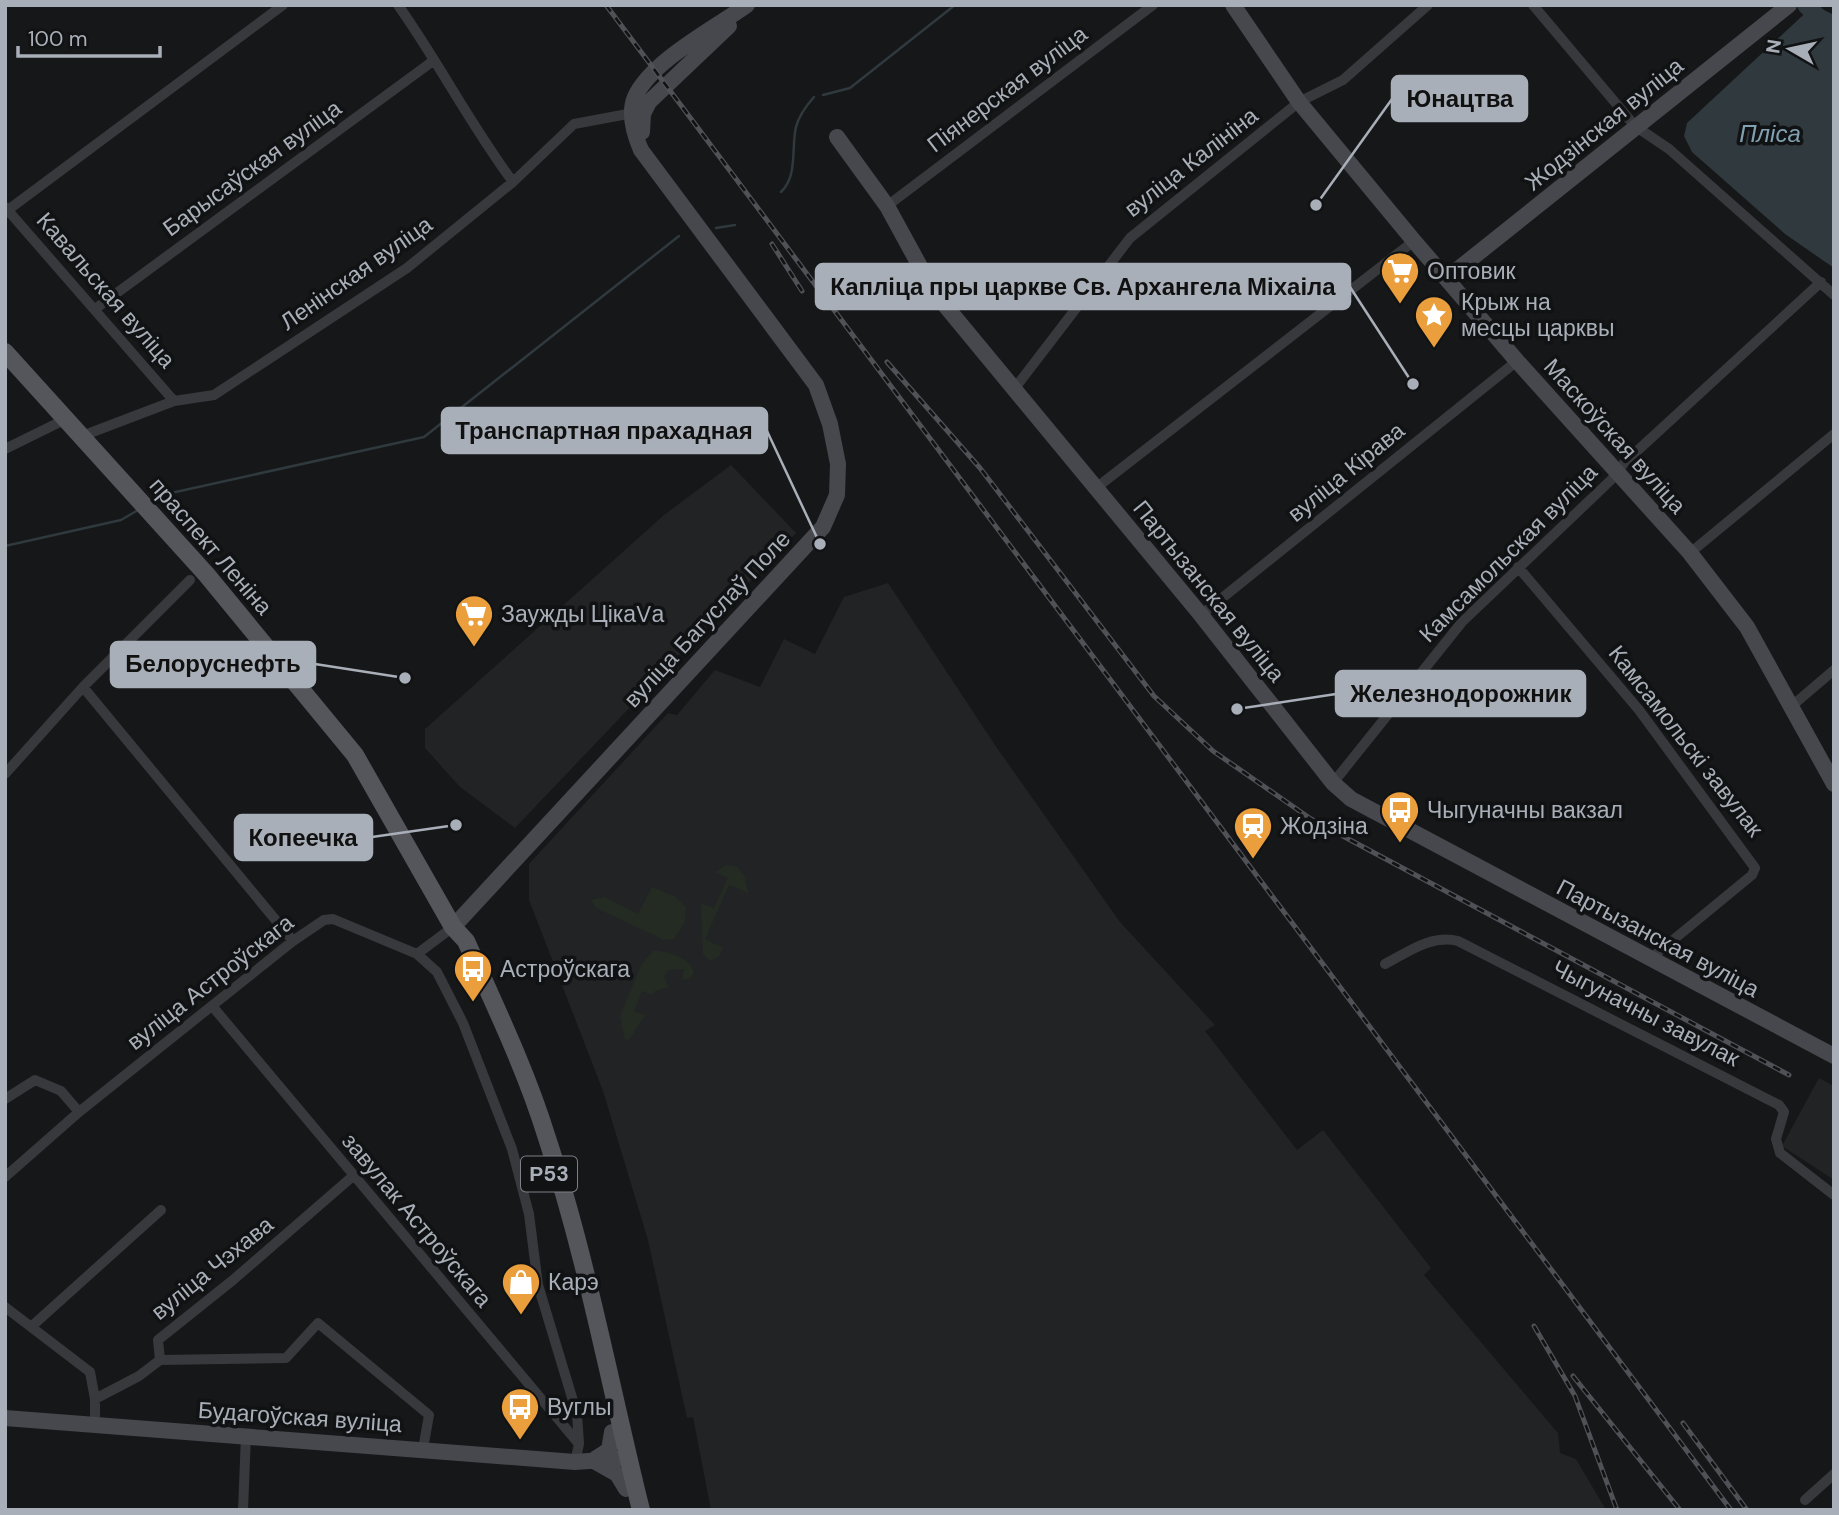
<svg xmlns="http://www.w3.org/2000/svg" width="1839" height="1515" font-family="'DM Sans',sans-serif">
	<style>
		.built { fill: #222325 }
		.green { fill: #232b23 }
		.water { fill: #2f393e }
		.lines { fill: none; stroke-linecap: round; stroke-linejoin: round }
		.stream { stroke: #2f393e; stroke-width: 2.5 }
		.river { stroke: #2f393e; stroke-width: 18 }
		.street { stroke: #38393d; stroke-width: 10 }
		.secondary { stroke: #46484d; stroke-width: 16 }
		.primary { stroke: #54565c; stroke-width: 18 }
		.rail-casing { stroke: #4f5156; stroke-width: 5 }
		.rail { stroke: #111213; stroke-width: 2.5; stroke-dasharray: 8; stroke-linecap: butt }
		.labels { text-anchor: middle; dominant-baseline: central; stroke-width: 7; stroke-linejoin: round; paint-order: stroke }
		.shield { fill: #111213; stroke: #7b8086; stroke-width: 2 }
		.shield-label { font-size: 21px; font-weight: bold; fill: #a9afb8 }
		.street-label { font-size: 23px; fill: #a9afb8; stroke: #111213 }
		.poi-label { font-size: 23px; fill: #a9afb8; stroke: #111213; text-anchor: start }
		.water-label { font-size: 24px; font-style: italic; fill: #81a0b1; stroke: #111213 }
		.leader { fill: none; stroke: #a9afb8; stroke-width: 2.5 }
		.callout-dot { fill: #a9afb8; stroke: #111213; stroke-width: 2.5 }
		.callout { fill: #a9afb8; stroke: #a9afb8; stroke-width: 2.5 }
		.callout-label { font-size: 24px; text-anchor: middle; font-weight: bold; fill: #111 }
	</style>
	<rect width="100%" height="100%" fill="#161718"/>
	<path class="built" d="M 731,465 L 796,533 L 515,828 L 460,787 L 425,748 L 425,729 L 664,515 Z
		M 888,583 L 997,748 L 1120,922 L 1215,1025 L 1205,1031 L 1297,1150 L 1323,1130 L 1431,1268 L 1424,1275 L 1558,1433 L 1560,1453 L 1576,1459 L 1606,1510 L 711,1510 L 693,1417 L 687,1418 L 648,1240 L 603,1091 L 529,900 L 529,864 L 668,713 L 677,715 L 715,670 L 760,687 L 784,639 L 815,654 L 844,597 Z
		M 1819,1078 L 1834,1086 L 1834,1180 L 1782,1146 Z"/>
	<path class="green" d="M 726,865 L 738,867 L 745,877 L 748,893 L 729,885 L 705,939 L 723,948 L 719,957 L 710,961 L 703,954 L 701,903 L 714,908 L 728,878 L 715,872 Z
		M 652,887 L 674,896 L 686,907 L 685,922 L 674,939 L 664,940 L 596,908 L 591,900 L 604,897 L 638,914 Z
		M 653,951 C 667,950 690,958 694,972 L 691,978 L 682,980 L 684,969 L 668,970 L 664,977 L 669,987 L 655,991 L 653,995 L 642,991 L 634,1011 L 645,1015 L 629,1040 L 625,1039 L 620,1017 L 641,965 Z"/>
	<path class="water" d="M 1814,5 L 1834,15 L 1834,268 L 1785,234 L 1692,152 L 1684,136 L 1687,123 Z"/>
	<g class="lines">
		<path class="stream" d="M 823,95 L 850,88 L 955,5
			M 781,192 C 798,176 791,148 796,127 C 799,115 806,106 814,97
			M 716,228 L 735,225
			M 151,502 L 162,495 L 424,437 L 679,236
			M 5,546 L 121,520 L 140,509"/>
		<path class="river" d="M 1806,5 L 1834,33"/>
		<path class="street" d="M 398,5 C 439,63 470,124 513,182
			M 1533,5 L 1635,126 L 1669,149 L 1834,295
			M 887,206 L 1153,5
			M 5,207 L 174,401
			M 8,210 L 283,5
			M 95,309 L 433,61
			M 1015,388 L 1130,238 L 1299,102 L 1343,80 L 1428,5
			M 82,436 L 174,401 L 214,395 L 407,268 L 513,182 L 574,124 L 633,113
			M 5,449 L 66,419
			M 1096,488 L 1414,241
			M 1690,553 L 1834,434
			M 1518,567 L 1639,710 L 1755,868 L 1752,875 L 1650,959
			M 1201,615 L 1517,361
			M 83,687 L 293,941
			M 1793,705 L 1834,670
			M 5,774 L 83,687 L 190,580
			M 1333,783 L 1462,622 L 1612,479 L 1624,463 L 1821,282
			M 417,954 L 437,972 L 463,1023 L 512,1149 L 529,1214 L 538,1285 L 577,1414 L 579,1443
			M 1385,964 C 1408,952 1432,934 1458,941 L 1779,1105 L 1784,1112 L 1776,1139 L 1780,1153 L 1834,1195
			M 213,1007 L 579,1444 L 575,1462
			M 5,1099 L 35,1080 L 61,1091 L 79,1112 L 293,941 L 324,920 L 333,919 L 417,954 L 453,927
			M 5,1177 L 79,1112
			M 5,1307 L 90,1372 L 95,1399
			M 32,1326 L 161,1210
			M 160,1360 L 286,1358 L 318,1323 L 429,1415 L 423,1449
			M 95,1425 L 95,1399 L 139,1376 L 160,1360 L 158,1340 L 233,1280 L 353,1176
			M 1805,1500 L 1834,1474
			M 243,1510 L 246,1435"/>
		<path class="secondary" d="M 1233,5 L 1299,102 L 1414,241 L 1517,361 L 1690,553 L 1747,627 L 1834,784
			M 642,132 L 643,114 L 649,102 L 729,26
			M 837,137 L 887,206 L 934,292 L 1201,615 L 1333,783 L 1351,799 L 1834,1056
			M 1447,278 L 1789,5
			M 453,927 L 823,527 L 837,495 L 838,464 L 830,424 L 816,385 L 641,150 C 635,136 628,113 635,97 C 651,61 715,28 747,5
			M 5,1418 L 575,1462 L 628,1458
			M 595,1459 L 609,1450 L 612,1432
			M 594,1461 L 617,1474 L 626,1489"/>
		<path class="primary" d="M 5,352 L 206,574 L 355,755 L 453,927 L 466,941 C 495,1006 526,1070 547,1138 C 587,1259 610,1386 641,1510"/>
		<g class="rail-casing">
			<path id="rail" d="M 606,5 L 1731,1510
				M 772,244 L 802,291
				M 887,362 L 980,468 L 1154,696 L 1213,751 L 1311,819 L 1789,1075
				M 1534,1326 L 1575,1396 L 1617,1510
				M 1573,1376 L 1680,1510
				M 1683,1423 L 1747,1510"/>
		</g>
		<use href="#rail" class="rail"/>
	</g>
	<defs>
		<g id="supermarket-pin" transform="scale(2.0125)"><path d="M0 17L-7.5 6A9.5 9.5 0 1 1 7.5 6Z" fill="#ea9e3c" stroke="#111213"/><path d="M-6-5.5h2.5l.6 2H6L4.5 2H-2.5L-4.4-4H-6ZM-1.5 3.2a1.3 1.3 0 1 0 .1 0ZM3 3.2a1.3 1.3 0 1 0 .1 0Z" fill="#fff"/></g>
		<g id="sight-pin" transform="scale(2.0125)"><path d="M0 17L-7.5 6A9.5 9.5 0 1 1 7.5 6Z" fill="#ea9e3c" stroke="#111213"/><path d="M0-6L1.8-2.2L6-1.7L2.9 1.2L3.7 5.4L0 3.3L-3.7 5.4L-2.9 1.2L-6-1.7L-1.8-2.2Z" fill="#fff"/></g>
		<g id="bus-pin" transform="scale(2.0125)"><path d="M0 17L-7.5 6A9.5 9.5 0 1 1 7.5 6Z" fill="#ea9e3c" stroke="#111213"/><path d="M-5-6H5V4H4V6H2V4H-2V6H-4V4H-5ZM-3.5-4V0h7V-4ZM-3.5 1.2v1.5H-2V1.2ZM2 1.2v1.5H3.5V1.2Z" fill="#fff"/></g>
		<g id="station-pin" transform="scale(2.0125)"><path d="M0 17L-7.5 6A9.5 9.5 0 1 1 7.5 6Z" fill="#ea9e3c" stroke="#111213"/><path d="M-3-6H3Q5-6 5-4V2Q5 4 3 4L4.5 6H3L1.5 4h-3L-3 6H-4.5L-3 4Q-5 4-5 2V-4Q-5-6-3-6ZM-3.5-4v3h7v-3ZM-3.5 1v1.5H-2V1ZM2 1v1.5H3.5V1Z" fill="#fff"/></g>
		<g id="shop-pin" transform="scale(2.0125)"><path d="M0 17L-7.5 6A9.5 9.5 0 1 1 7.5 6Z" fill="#ea9e3c" stroke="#111213"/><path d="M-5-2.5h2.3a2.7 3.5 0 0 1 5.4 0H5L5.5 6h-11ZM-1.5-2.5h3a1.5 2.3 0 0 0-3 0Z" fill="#fff"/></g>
	</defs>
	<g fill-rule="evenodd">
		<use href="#supermarket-pin" x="1400" y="271"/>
		<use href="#sight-pin" x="1434" y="315"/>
		<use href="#supermarket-pin" x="474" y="614"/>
		<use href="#bus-pin" x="1400" y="810"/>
		<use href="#station-pin" x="1253" y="826"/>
		<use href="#bus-pin" x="473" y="969"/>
		<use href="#shop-pin" x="521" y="1282"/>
		<use href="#bus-pin" x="520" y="1407"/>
	</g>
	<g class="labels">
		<rect class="shield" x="521" y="1156.5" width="56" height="35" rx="5"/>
		<g class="shield-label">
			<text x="549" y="1174">Р53</text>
		</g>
		<g class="street-label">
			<text transform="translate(1007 89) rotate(-37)">Піянерская вуліца</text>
			<text transform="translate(1604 124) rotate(-39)">Жодзінская вуліца</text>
			<text transform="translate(1191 162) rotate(-38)">вуліца Калініна</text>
			<text transform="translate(252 168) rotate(-36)">Барысаўская вуліца</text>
			<text transform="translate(356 273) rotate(-35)">Ленінская вуліца</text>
			<text transform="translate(106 290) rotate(49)">Кавальская вуліца</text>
			<text transform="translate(1615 436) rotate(48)">Маскоўская вуліца</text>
			<text transform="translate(1346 472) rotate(-39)">вуліца Кірава</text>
			<text transform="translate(211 546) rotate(49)">праспект Леніна</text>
			<text transform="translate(1508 553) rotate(-45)">Камсамольская вуліца</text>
			<text transform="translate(1209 591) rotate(51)">Партызанская вуліца</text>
			<text transform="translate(707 619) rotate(-47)">вуліца Багуслаў Поле</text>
			<text transform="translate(1686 741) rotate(52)">Камсамольскі завулак</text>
			<text transform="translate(1658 938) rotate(28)">Партызанская вуліца</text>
			<text transform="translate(210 982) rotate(-38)">вуліца Астроўскага</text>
			<text transform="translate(1646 1013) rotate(27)">Чыгуначны завулак</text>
			<text transform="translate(417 1220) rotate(50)">завулак Астроўскага</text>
			<text transform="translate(212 1268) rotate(-39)">вуліца Чэхава</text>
			<text transform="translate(300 1417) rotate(4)">Будагоўская вуліца</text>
		</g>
		<g class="poi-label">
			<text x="1427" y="271">Оптовик</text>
			<text x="1461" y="302">Крыж на<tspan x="1461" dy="26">месцы царквы</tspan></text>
			<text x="501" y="614">Заужды ЦікаVа</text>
			<text x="1427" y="810">Чыгуначны вакзал</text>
			<text x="1280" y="826">Жодзіна</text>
			<text x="500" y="969">Астроўскага</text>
			<text x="548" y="1282">Карэ</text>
			<text x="547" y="1407">Вуглы</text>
		</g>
		<g class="water-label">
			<text x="1770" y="133">Пліса</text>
		</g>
	</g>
	<path class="leader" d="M1316 205L1392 99M1413 384L1350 287M820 544L767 431M405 678L315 664M1237 709L1336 694M456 825L372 837"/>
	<g class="callout-dot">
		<circle cx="1316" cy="205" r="7"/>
		<circle cx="1413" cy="384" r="7"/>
		<circle cx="820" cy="544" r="7"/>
		<circle cx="405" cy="678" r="7"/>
		<circle cx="1237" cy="709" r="7"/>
		<circle cx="456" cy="825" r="7"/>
	</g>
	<g class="callout">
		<rect x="1392" y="76" width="135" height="45" rx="7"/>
		<rect x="816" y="264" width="534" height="45" rx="7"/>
		<rect x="442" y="408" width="325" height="45" rx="7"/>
		<rect x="111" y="642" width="204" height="45" rx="7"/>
		<rect x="1336" y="671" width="249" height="45" rx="7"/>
		<rect x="235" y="815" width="137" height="45" rx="7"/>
	</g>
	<g class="callout-label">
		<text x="1460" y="107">Юнацтва</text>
		<text x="1083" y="295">Капліца пры царкве Св. Архангела Міхаіла</text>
		<text x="604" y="439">Транспартная прахадная</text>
		<text x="213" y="672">Белоруснефть</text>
		<text x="1461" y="702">Железнодорожник</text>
		<text x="303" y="846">Копеечка</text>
	</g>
	<rect width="1839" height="1515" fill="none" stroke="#a9afb8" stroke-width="14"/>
	<g transform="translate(1790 49) rotate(279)" stroke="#111213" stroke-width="5" paint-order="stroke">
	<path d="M0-5L12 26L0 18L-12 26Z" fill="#a9afb8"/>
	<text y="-10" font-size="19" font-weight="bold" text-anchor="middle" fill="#a9afb8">N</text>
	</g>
	<path d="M18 46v10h142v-10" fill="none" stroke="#a9afb8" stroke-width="3.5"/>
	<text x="28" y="46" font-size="21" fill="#a9afb8" stroke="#111213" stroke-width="5" paint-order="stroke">100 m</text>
</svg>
